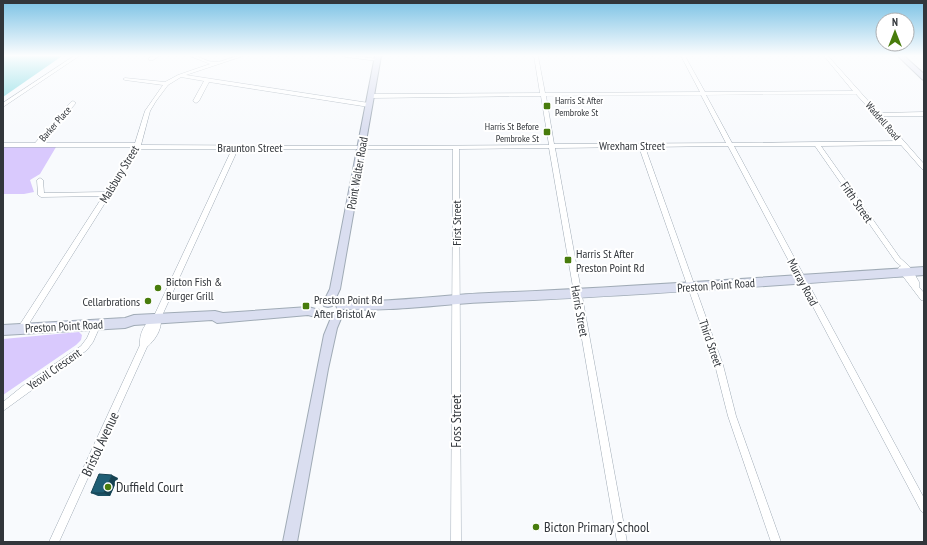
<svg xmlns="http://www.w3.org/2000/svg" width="927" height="545" font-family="'PT Sans Narrow',sans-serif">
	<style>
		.green { fill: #d9c9fd }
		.water { fill: #78d7e0 }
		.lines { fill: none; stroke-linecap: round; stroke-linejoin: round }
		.street-casing { stroke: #a0abb6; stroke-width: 1 }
		.secondary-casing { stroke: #a0abb6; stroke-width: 2 }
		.street { fill: #fff; fill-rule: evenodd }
		.secondary { fill: #dadef0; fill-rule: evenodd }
		.wall { fill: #1b5165 }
		.shaded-wall { fill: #164252 }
		.building { fill: #1f5e75; stroke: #164252 }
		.poi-dot { fill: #487c0c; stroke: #fff; stroke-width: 1.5 }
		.labels { text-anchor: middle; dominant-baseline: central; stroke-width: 4; stroke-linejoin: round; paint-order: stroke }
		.far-poi-label { font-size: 10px; fill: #32363b; stroke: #fff; text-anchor: start }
		.far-street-label { font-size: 10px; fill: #32363b; stroke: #fff }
		.street-label { font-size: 12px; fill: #32363b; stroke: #fff }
		.poi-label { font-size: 12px; fill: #32363b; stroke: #fff; text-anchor: start }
		.near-street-label { font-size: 14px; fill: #32363b; stroke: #fff }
		.near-poi-label { font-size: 14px; fill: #32363b; stroke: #fff; text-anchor: start }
	</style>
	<rect width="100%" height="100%" fill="#f8fafd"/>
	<path class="green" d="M 3,147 L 56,147 L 40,174 L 30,180 L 34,192 L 24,194 L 3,194 Z
		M 79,332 L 82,335 L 81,340 L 76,345 L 3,395 L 3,339 Z"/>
	<path class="water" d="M 3,56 L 62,56 L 3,97 Z"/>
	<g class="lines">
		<g class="street-casing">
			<path id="street" d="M 74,56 L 79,56 L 3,107 L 3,103 Z
				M 154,56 L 159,56 L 153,60 L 149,60 L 149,58 Z
				M 190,56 C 199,55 206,62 215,62 C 224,62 233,55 243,56 L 186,75 L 369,103 L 372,105 L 369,107 L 209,82 L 199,101 L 196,103 L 193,101 L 204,81 L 181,77 L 168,85 L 156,101 L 150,111 L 141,145 L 365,146 L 549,145 L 541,96 L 371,98 L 368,96 L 371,94 L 540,93 L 534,56 L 538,56 L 545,93 L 700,92 L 681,56 L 685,56 L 705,92 L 853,91 L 824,56 L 828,56 L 879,113 L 924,112 L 924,116 L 882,116 L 924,164 L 924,170 L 922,169 L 901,145 L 821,146 L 900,258 L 909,266 L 914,273 L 919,282 L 919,287 L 924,293 L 924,301 L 921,300 L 899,271 L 898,269 L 899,267 L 901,266 L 896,262 L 815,146 L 734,146 L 924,498 L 924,513 L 921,511 L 728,146 L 645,147 L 723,365 L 736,416 L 781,542 L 771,542 L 728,416 L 715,365 L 639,147 L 555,148 L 627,542 L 617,542 L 549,148 L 459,149 L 461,542 L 451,542 L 453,149 L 238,149 L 161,318 C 162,330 155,340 147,347 L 59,542 L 49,542 L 140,345 C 139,333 145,323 154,316 L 232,149 L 139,149 L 25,330 L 22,331 L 19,330 L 18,328 L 19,326 L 103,196 L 41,197 L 38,195 L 37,180 L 40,178 L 43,180 L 44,193 L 105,192 L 134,147 L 3,147 L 3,143 L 35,143 L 71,102 L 73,101 L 76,103 L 75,104 L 42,143 L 135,143 L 145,111 L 163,85 L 125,80 L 123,79 L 125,78 L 165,82 L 178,75 L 210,64 ZM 856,94 L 898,141 L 732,143 L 706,95 ZM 701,95 L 726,143 L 554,144 L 546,96 Z
				M 344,56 L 354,56 L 378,59 L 380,60 L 378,61 L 346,57 Z
				M 97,321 L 100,322 L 101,324 L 93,342 L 87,350 L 3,411 L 3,402 L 24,385 L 81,346 L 87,338 L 94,322 Z"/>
		</g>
		<g class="secondary-casing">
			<path id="secondary" d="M 375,56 L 381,56 L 340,289 L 332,306 L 328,307 L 324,306 L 323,303 L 330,289 Z
				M 898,56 L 904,56 L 924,74 L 924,80 L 922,79 Z
				M 924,267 L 924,275 C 779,285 634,296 489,302 C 439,304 391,312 341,309 L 337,308 L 336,305 L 337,302 L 341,301 C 391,303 439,295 489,293 C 634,287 779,276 924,267 Z
				M 308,307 L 327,312 L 328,315 L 327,318 L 323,319 L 308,315 L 217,323 L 212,320 L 134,325 L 125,328 L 3,335 L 3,325 L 125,318 L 134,315 L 215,311 L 223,313 Z
				M 337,312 L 341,313 L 342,316 L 337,328 L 328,369 L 297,542 L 283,542 L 324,335 L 333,313 Z"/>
		</g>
		<use href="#street" class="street"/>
		<use href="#secondary" class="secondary"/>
	</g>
	<path class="wall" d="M 118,478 L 110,496 L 98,496 L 91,493 Z"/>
	<path class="shaded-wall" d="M 112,475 L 118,478 L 110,496 L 104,493 Z"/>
	<path class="building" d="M 99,474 L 112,475 L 104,493 L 91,493 Z"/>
	<linearGradient id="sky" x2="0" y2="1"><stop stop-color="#7bc2e5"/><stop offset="0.42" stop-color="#fcfdfe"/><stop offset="1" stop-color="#fcfdfe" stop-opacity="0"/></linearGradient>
	<rect width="927" height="132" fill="url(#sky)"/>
	<g class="poi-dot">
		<rect x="543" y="102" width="8" height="8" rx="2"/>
		<rect x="543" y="128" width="8" height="8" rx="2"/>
		<rect x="564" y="256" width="8" height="8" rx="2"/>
		<circle cx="158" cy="288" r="4"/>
		<circle cx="148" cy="301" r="4"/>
		<rect x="302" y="302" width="8" height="8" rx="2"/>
		<circle cx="108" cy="487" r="4"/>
		<circle cx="536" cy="527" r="4"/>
	</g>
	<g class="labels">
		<g class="far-poi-label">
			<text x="555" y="100">Harris St After<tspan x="555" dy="12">Pembroke St</tspan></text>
			<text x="539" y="126" text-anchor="end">Harris St Before<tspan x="539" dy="12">Pembroke St</tspan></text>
		</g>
		<g class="far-street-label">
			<text transform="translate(883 121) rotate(49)">Waddell Road</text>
			<text transform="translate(55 124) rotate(-49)">Barker Place</text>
		</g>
		<g class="street-label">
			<text x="632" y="145">Wrexham Street</text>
			<text x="250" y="147">Braunton Street</text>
			<text transform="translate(357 173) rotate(-80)">Point Walter Road</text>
			<text transform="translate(119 174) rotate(-59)">Malsbury Street</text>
			<text transform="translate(857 202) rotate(55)">Fifth Street</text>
			<text transform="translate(456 223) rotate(-90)">First Street</text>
			<text transform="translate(803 282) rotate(62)">Murray Road</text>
			<text transform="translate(716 285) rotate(-4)">Preston Point Road</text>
			<text transform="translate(580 311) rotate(80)">Harris Street</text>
			<text transform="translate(64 326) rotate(-3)">Preston Point Road</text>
			<text transform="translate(711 343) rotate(71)">Third Street</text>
			<text transform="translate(54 369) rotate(-35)">Yeovil Crescent</text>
		</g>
		<g class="poi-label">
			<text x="576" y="253">Harris St After<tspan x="576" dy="14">Preston Point Rd</tspan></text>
			<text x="166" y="281">Bicton Fish &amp;<tspan x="166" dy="14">Burger Grill</tspan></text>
			<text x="314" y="299">Preston Point Rd<tspan x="314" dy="14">After Bristol Av</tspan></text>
			<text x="140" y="301" text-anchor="end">Cellarbrations</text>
		</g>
		<g class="near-street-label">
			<text transform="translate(456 421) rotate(-90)">Foss Street</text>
			<text transform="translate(100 444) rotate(-65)">Bristol Avenue</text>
		</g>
		<g class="near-poi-label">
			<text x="116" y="487">Duffield Court</text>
			<text x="544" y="527">Bicton Primary School</text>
		</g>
	</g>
	<rect width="927" height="545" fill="none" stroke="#32363b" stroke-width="8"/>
	<g transform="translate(895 32)"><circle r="19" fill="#ffffff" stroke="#adafb1"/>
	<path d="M0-3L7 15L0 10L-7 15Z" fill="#487c0c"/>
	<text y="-6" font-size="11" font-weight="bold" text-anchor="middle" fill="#32363b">N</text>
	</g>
</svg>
